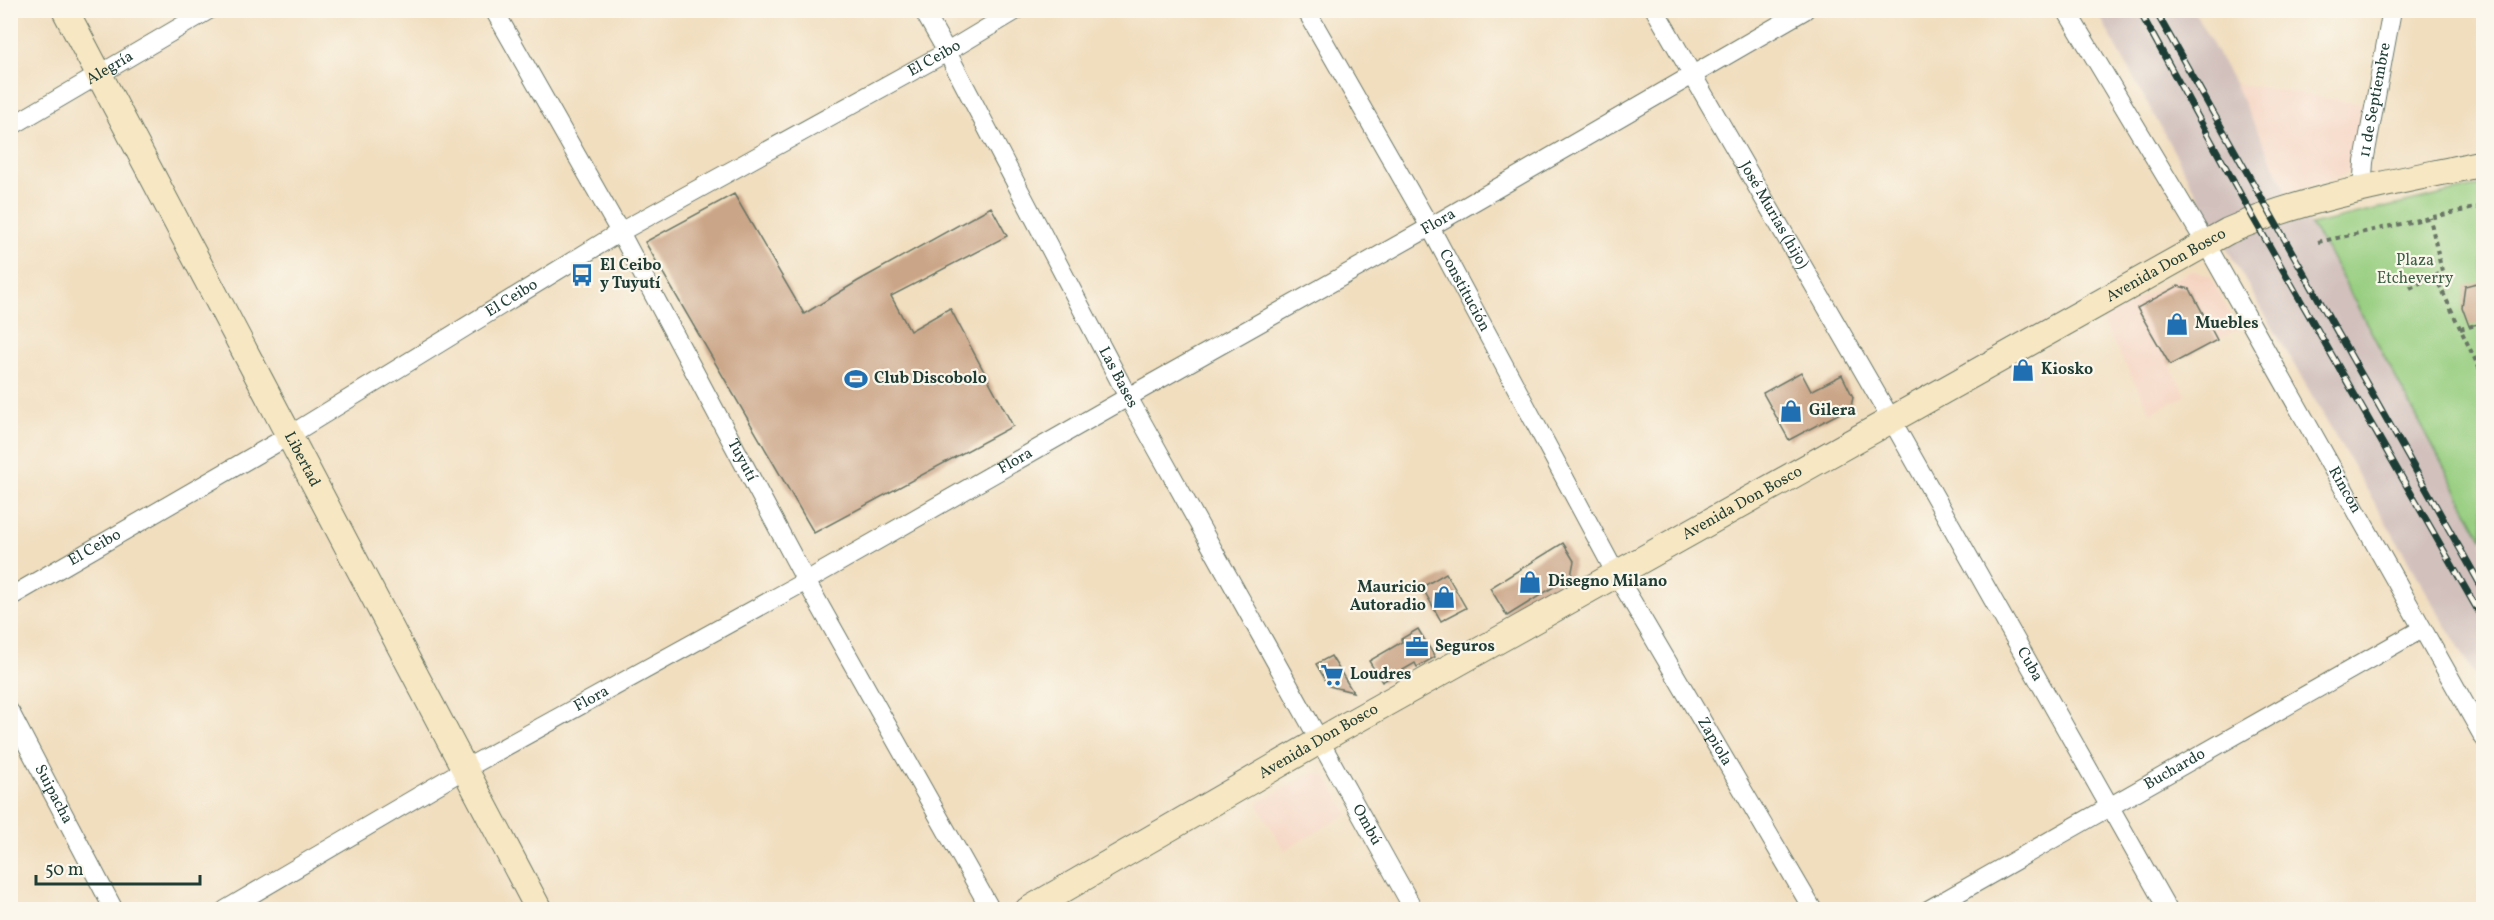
<svg xmlns="http://www.w3.org/2000/svg" width="2494" height="920" font-family="Vollkorn,serif">
	<style>
		.built { fill: #f5d3c1 }
		.industrial { fill: #d1c0bc }
		.green { fill: #97ce80; stroke: #5b865a; stroke-width: 1.5 }
		.building { fill: #cba587 }
		.lines { fill: none; stroke-linecap: round; stroke-linejoin: round }
		.street-casing { stroke: #687565; stroke-width: 20 }
		.secondary-casing { stroke: #687565; stroke-width: 28 }
		.path { stroke: #687565; stroke-width: 4; stroke-dasharray: 4.5 4.5; stroke-linecap: butt }
		.street { stroke: #fff; stroke-width: 18 }
		.secondary { stroke: #f7e8c3; stroke-width: 26 }
		.rail-casing { stroke: #1f3d34; stroke-width: 7 }
		.rail { stroke: #fbf7ec; stroke-width: 4.5; stroke-dasharray: 14; stroke-linecap: butt }
		.labels { text-anchor: middle; dominant-baseline: central; stroke-width: 4.5; stroke-linejoin: round; paint-order: stroke }
		.street-label { font-size: 16px; fill: #1f3d34; stroke: #fbf7ec }
		.park-label { font-size: 16px; fill: #3d6147; stroke: #fbf7ec }
		.poi-label { font-size: 16px; font-weight: bold; fill: #1f3d34; stroke: #fbf7ec; text-anchor: start }
	</style>
	<rect width="100%" height="100%" fill="#fbf7ec"/>
	<filter id="ink" filterUnits="userSpaceOnUse"><feTurbulence type="fractalNoise" baseFrequency=".0167" numOctaves="2"/><feDisplacementMap in="SourceGraphic" scale="12" xChannelSelector="R" yChannelSelector="G"/><feConvolveMatrix kernelMatrix="1 2 1 2 8 2 1 2 1" color-interpolation-filters="sRGB"/></filter>
	<filter id="wash" filterUnits="userSpaceOnUse"><feTurbulence type="fractalNoise" baseFrequency=".008" numOctaves="4" result="noise"/><feDisplacementMap in="SourceGraphic" scale="24" xChannelSelector="R" yChannelSelector="G"/><feGaussianBlur stdDeviation="1.35" result="paint"/><feColorMatrix in="noise" values="0 0 0 0 0 0 0 0 0 0 0 0 0 0 0 0 0 1.4 0 .05"/><feComposite in="paint" operator="in"/></filter>
	<g filter="url(#wash)">
		<rect width="100%" height="100%" fill="#f1debf"/>
		<path class="built" d="M 2234,83 L 2368,105 L 2357,161 L 2351,170 L 2341,177 L 2287,192 Z
			M 2195,271 L 2210,276 L 2238,329 L 2170,365 L 2186,395 L 2151,413 L 2101,319 L 2189,272 Z
			M 1317,773 L 1324,775 L 1328,780 L 1348,814 L 1284,850 L 1257,803 L 1309,775 Z"/>
		<path class="industrial" d="M 2097,11 L 2194,11 L 2234,83 L 2287,192 L 2326,248 L 2483,540 L 2483,689 L 2235,263 Z"/>
		<path class="green" d="M 2483,185 L 2483,540 L 2326,248 L 2310,225 Z"/>
		<g id="blocks">
			<path class="building" d="M 734,194 L 804,314 L 858,281 L 991,207 L 1007,236 L 891,296 L 910,331 L 950,308 L 1013,426 L 814,533 L 645,242 Z
				M 2484,281 L 2484,323 L 2469,326 L 2462,307 L 2465,286 Z
				M 2178,286 L 2190,289 L 2217,340 L 2170,365 L 2137,308 Z
				M 1801,372 L 1811,391 L 1842,375 L 1853,397 L 1851,407 L 1789,440 L 1763,393 Z
				M 1563,543 L 1574,561 L 1571,576 L 1507,616 L 1490,588 Z
				M 1446,573 L 1466,608 L 1441,621 L 1422,587 Z
				M 1418,629 L 1435,657 L 1417,667 L 1415,663 L 1382,682 L 1369,661 L 1402,642 L 1401,639 Z
				M 1331,656 L 1353,692 L 1329,686 L 1316,664 Z"/>
		</g>
	</g>
	<g filter="url(#ink)">
		<use href="#blocks" fill-opacity="0" stroke="#687565" stroke-width="1.5"/>
		<g class="lines">
			<g class="street-casing">
				<g id="street">
					<path id="s1" d="M 494,10 L 620,232 L 806,581 L 991,910"/>
					<path id="s2" d="M 923,10 L 947,52 L 1128,397 L 1414,910"/>
					<path id="s3" d="M 1306,10 L 1430,227 L 1616,574 L 1813,910"/>
					<path id="s4" d="M 1655,10 L 1891,419 L 2168,910"/>
					<path id="s5" d="M 2066,10 L 2205,242 L 2484,738"/>
					<path id="s6" d="M 10,127 L 209,10"/>
					<path id="s7" d="M 2362,191 L 2364,162 L 2392,10"/>
					<path id="s8" d="M 10,597 L 290,435 L 620,232 L 947,52 L 1017,10"/>
					<path id="s9" d="M 10,712 L 114,910"/>
					<path id="s10" d="M 225,910 L 463,770 L 806,581 L 1128,397 L 1430,227 L 1805,10"/>
					<path id="s11" d="M 1928,910 L 2422,629"/>
				</g>
			</g>
			<g class="secondary-casing">
				<g id="secondary">
					<path id="s12" d="M 65,10 L 539,910"/>
					<path id="s13" d="M 1028,910 L 1340,729 L 2228,231 C 2308,196 2398,182 2484,163"/>
				</g>
			</g>
			<path class="path" d="M 2318,242 L 2484,206
				M 2435,276 L 2484,378
				M 2410,288 L 2442,272 L 2430,218
				M 2460,329 L 2484,323"/>
			<use href="#street" class="street"/>
			<use href="#secondary" class="secondary"/>
			<g class="rail-casing">
				<path id="rail" d="M 2139,10 L 2254,219 L 2484,621
					M 2155,10 L 2484,591"/>
			</g>
			<use href="#rail" class="rail"/>
		</g>
	</g>
	<defs>
		<g id="bus-bare" transform="scale(1.8)"><path d="M-5-6H5V4H4V6H2V4H-2V6H-4V4H-5ZM-3.5-4V0h7V-4ZM-3.5 1.2v1.5H-2V1.2ZM2 1.2v1.5H3.5V1.2Z" fill="#1f6fb2" stroke="#fbf7ec" stroke-width="2.5" paint-order="stroke"/></g>
		<g id="shop-bare" transform="scale(1.8)"><path d="M-5-2.5h2.3a2.7 3.5 0 0 1 5.4 0H5L5.5 6h-11ZM-1.5-2.5h3a1.5 2.3 0 0 0-3 0Z" fill="#1f6fb2" stroke="#fbf7ec" stroke-width="2.5" paint-order="stroke"/></g>
		<g id="stadium-bare" transform="scale(1.8)"><path d="M0-5a6.5 5 0 1 0 0 10a6.5 5 0 1 0 0-10ZM-3.5-1.8h7v3.6h-7Z" fill="#1f6fb2" stroke="#fbf7ec" stroke-width="2.5" paint-order="stroke"/></g>
		<g id="office-bare" transform="scale(1.8)"><path d="M-6-3h4V-5.5h4V-3h4V5H-6ZM-1-4.5V-3h2v-1.5ZM-6 0V1H6V0Z" fill="#1f6fb2" stroke="#fbf7ec" stroke-width="2.5" paint-order="stroke"/></g>
		<g id="supermarket-bare" transform="scale(1.8)"><path d="M-6-5.5h2.5l.6 2H6L4.5 2H-2.5L-4.4-4H-6ZM-1.5 3.2a1.3 1.3 0 1 0 .1 0ZM3 3.2a1.3 1.3 0 1 0 .1 0Z" fill="#1f6fb2" stroke="#fbf7ec" stroke-width="2.5" paint-order="stroke"/></g>
	</defs>
	<g fill-rule="evenodd">
		<use href="#bus-bare" x="582" y="275"/>
		<use href="#shop-bare" x="2177" y="324"/>
		<use href="#shop-bare" x="2023" y="370"/>
		<use href="#stadium-bare" x="856" y="379"/>
		<use href="#shop-bare" x="1791" y="411"/>
		<use href="#shop-bare" x="1530" y="582"/>
		<use href="#shop-bare" x="1444" y="597"/>
		<use href="#office-bare" x="1417" y="647"/>
		<use href="#supermarket-bare" x="1332" y="675"/>
	</g>
	<g class="labels">
		<g class="street-label">
			<text stroke="none"><textPath href="#s8" startOffset="1070">El Ceibo</textPath></text>
			<text stroke="none"><textPath href="#s6" startOffset="116">Alegría</textPath></text>
			<text stroke="none"><textPath href="#s7" startOffset="92">11 de Septiembre</textPath></text>
			<text stroke="none"><textPath href="#s4" startOffset="237">José Murias (hijo)</textPath></text>
			<text stroke="none"><textPath href="#s10" startOffset="1395">Flora</textPath></text>
			<text stroke="none"><textPath href="#s13" startOffset="1308">Avenida Don Bosco</textPath></text>
			<text stroke="none"><textPath href="#s3" startOffset="322">Constitución</textPath></text>
			<text stroke="none"><textPath href="#s8" startOffset="584">El Ceibo</textPath></text>
			<text stroke="none"><textPath href="#s2" startOffset="416">Las Bases</textPath></text>
			<text stroke="none"><textPath href="#s12" startOffset="508">Libertad</textPath></text>
			<text stroke="none"><textPath href="#s1" startOffset="514">Tuyutí</textPath></text>
			<text stroke="none"><textPath href="#s10" startOffset="909">Flora</textPath></text>
			<text stroke="none"><textPath href="#s5" startOffset="555">Rincón</textPath></text>
			<text stroke="none"><textPath href="#s13" startOffset="822">Avenida Don Bosco</textPath></text>
			<text stroke="none"><textPath href="#s8" startOffset="98">El Ceibo</textPath></text>
			<text stroke="none"><textPath href="#s4" startOffset="754">Cuba</textPath></text>
			<text stroke="none"><textPath href="#s10" startOffset="423">Flora</textPath></text>
			<text stroke="none"><textPath href="#s13" startOffset="336">Avenida Don Bosco</textPath></text>
			<text stroke="none"><textPath href="#s3" startOffset="838">Zapiola</textPath></text>
			<text stroke="none"><textPath href="#s11" startOffset="284">Buchardo</textPath></text>
			<text stroke="none"><textPath href="#s9" startOffset="93">Suipacha</textPath></text>
			<text stroke="none"><textPath href="#s2" startOffset="928">Ombú</textPath></text>
		</g>
		<g class="park-label">
			<text x="2415" y="261">Plaza<tspan x="2415" dy="18">Etcheverry</tspan></text>
		</g>
		<g class="poi-label">
			<text x="600" y="266">El Ceibo<tspan x="600" dy="18">y Tuyutí</tspan></text>
			<text x="2195" y="324">Muebles</text>
			<text x="2041" y="370">Kiosko</text>
			<text x="874" y="379">Club Discobolo</text>
			<text x="1809" y="411">Gilera</text>
			<text x="1548" y="582">Disegno Milano</text>
			<text x="1426" y="588" text-anchor="end">Mauricio<tspan x="1426" dy="18">Autoradio</tspan></text>
			<text x="1435" y="647">Seguros</text>
			<text x="1350" y="675">Loudres</text>
		</g>
	</g>
	<rect width="2494" height="920" fill="none" stroke="#fbf7ec" stroke-width="36"/>
	<path d="M36 875v9h164v-9" fill="none" stroke="#1f3d34" stroke-width="3"/>
	<text x="45" y="875" font-size="18" fill="#1f3d34" stroke="#fbf7ec" stroke-width="4.5" paint-order="stroke">50 m</text>
</svg>
